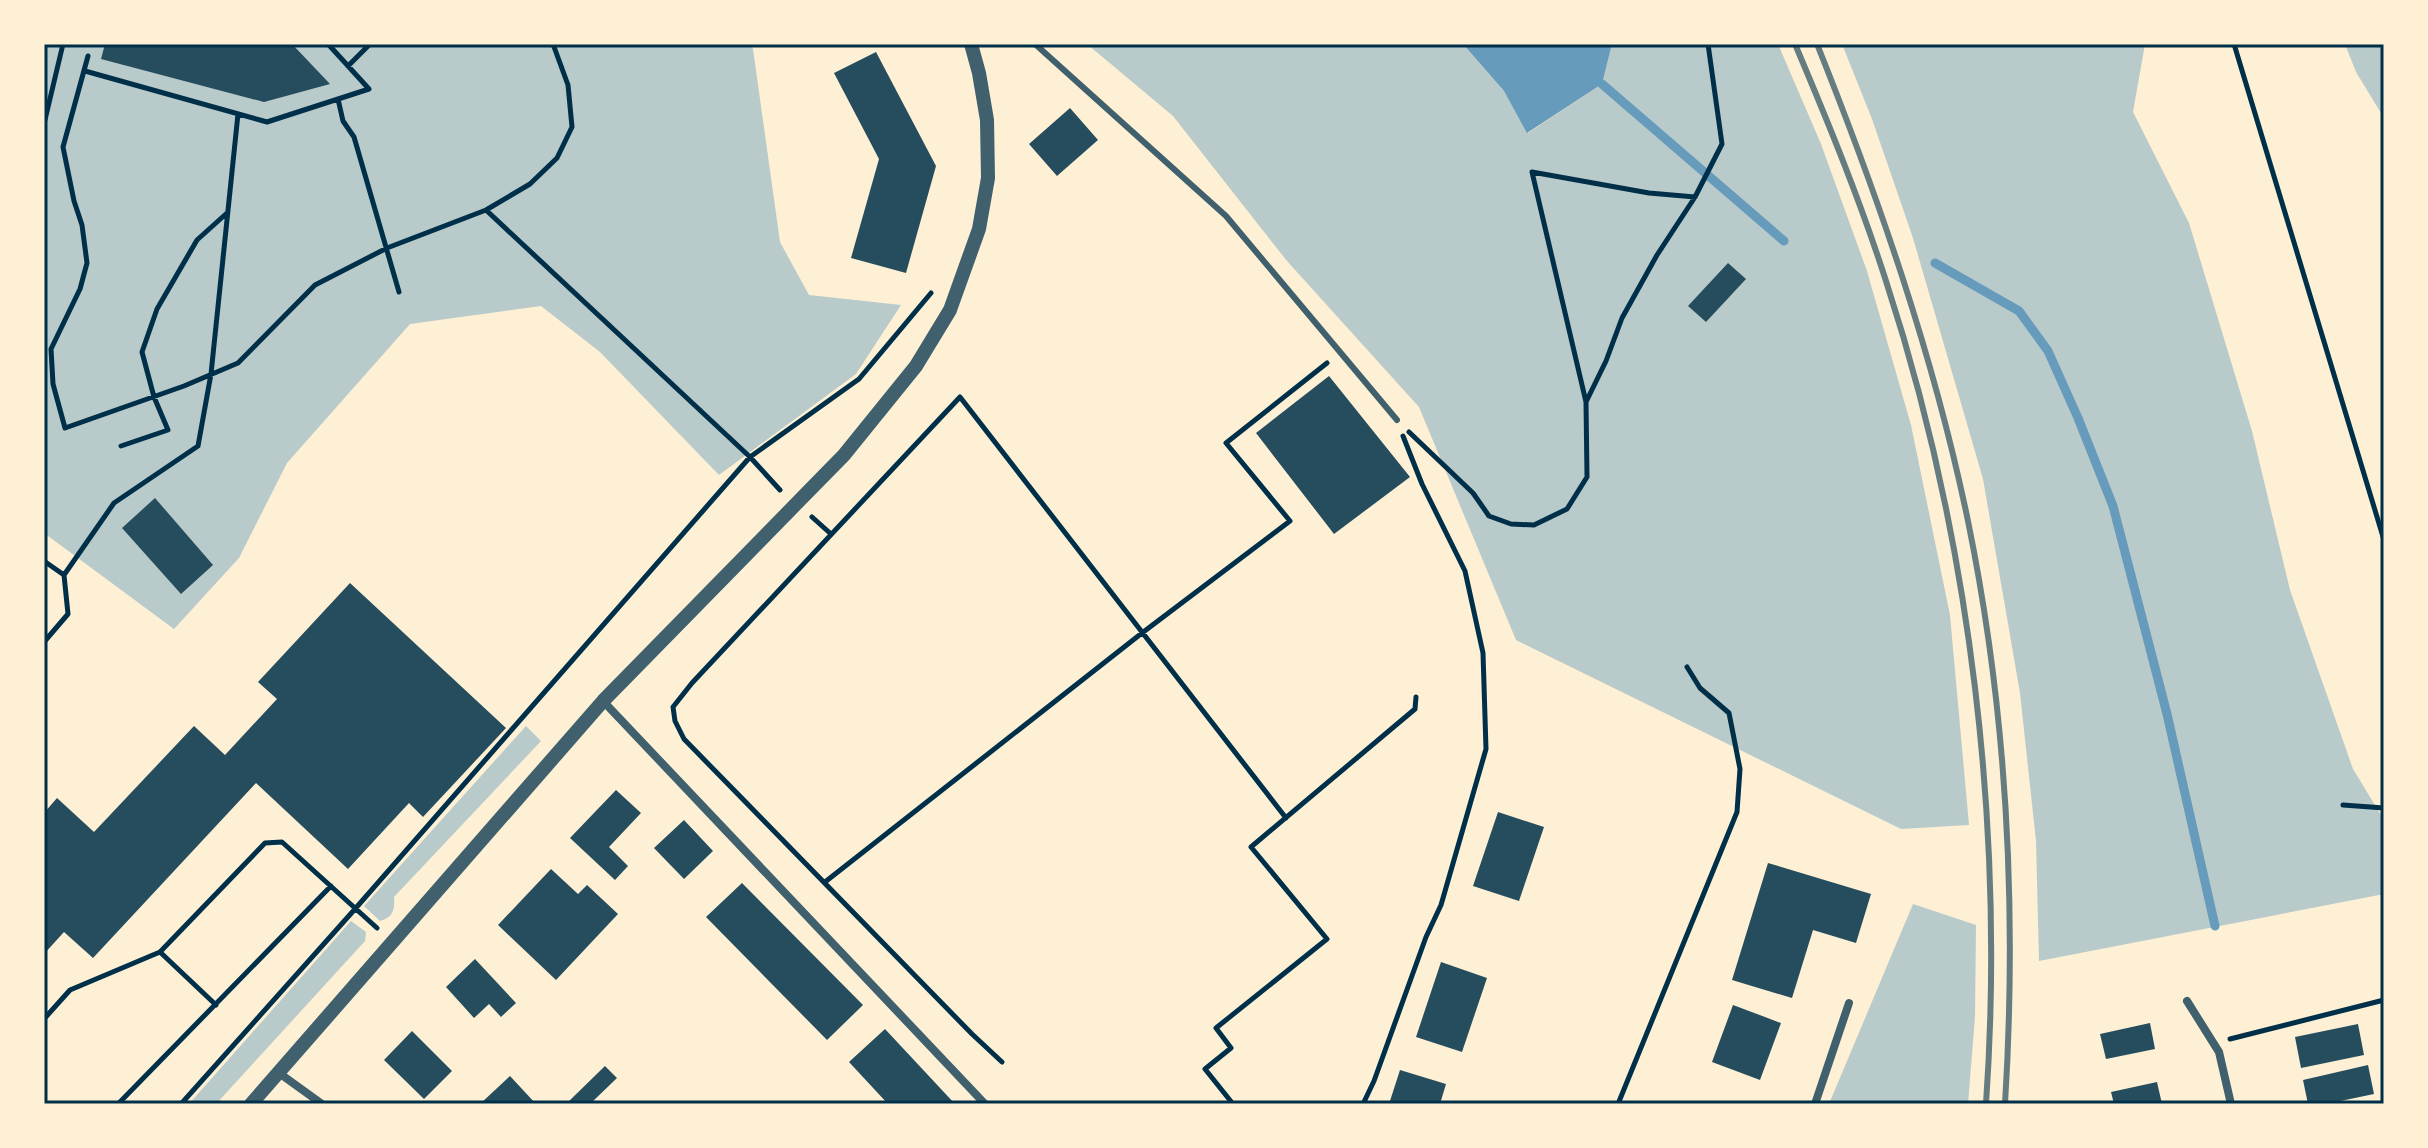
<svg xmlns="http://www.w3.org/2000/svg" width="2428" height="1148" font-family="Quicksand,sans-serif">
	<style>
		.green { fill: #b9caca }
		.water { fill: #669bbc }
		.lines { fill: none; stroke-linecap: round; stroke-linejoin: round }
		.stream { stroke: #669bbc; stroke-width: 9 }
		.building { fill: #264d5e }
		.path { stroke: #003049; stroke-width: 5 }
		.service { stroke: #3f606c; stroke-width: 6 }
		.minor { stroke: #3f606c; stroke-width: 8 }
		.tertiary { stroke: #3f606c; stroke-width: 14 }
		.rail { stroke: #657d81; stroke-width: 6 }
		.neatline { fill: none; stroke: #003049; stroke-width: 3 }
	</style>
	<rect width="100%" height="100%" fill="#fdf0d5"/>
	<path class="green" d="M 44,44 L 749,44 L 753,49 L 780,242 L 809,295 L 901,305 L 856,374 L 719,475 L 600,352 L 541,306 L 410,324 L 287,463 L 239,558 L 174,629 L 44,533 Z
		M 1087,44 L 1463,44 L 1504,91 L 1528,133 L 1602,84 L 1612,44 L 1778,44 L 1821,144 L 1867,271 L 1911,425 L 1950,615 L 1969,825 L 1901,829 L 1516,640 L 1419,407 L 1287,261 L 1173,116 Z
		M 1842,44 L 2145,44 L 2133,112 L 2189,223 L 2252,431 L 2290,590 L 2353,769 L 2384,820 L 2384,894 L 2039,961 L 2036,841 L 2020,693 L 1983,479 L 1913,238 L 1872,119 Z
		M 2345,44 L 2384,44 L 2384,118 L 2356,72 Z
		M 526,726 L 541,741 L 394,897 C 395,910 393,917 380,921 L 364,906 Z
		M 1913,904 L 1976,925 L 1975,1017 L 1968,1104 L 1829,1104 Z
		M 351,921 L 366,932 L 365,941 L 216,1104 L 189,1104 Z"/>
	<path class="water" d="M 1463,44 L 1612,44 L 1602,84 L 1527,133 L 1504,91 Z"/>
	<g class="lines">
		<path class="stream" d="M 1602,84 L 1784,241
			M 1935,263 L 2019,311 L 2048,351 L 2078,418 L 2113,506 L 2167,714 L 2215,926"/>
	</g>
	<path class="building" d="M 105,44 L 292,44 L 330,84 L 264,102 L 101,59 Z
		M 876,52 L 936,166 L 906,273 L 851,258 L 879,159 L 834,73 Z
		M 1070,108 L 1098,140 L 1057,176 L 1029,144 Z
		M 1728,263 L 1746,279 L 1706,322 L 1688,306 Z
		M 1329,376 L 1410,477 L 1334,534 L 1256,433 Z
		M 155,498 L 213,565 L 181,594 L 122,528 Z
		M 350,583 L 506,728 L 423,817 L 409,803 L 348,869 L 256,783 L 93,958 L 64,932 L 44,954 L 44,813 L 57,798 L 94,832 L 194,726 L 225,755 L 277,699 L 258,682 Z
		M 616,790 L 641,813 L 609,847 L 628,866 L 615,880 L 570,838 Z
		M 1498,812 L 1544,827 L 1519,901 L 1473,886 Z
		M 684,820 L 713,851 L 684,879 L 654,848 Z
		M 1768,863 L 1871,894 L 1856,943 L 1813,930 L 1792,998 L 1732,980 Z
		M 551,869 L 578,894 L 587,885 L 618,914 L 556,980 L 498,925 Z
		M 742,883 L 863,1005 L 827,1040 L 706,917 Z
		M 475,959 L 516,1003 L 501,1017 L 489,1004 L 474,1018 L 446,987 Z
		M 1441,962 L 1487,978 L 1462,1052 L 1416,1037 Z
		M 1733,1005 L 1781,1023 L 1760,1080 L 1712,1062 Z
		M 2150,1023 L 2155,1049 L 2106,1059 L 2100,1034 Z
		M 2358,1024 L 2364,1055 L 2301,1068 L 2295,1037 Z
		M 885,1029 L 955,1104 L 888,1104 L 849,1062 Z
		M 412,1031 L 452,1071 L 424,1099 L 384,1060 Z
		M 2368,1065 L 2374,1094 L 2326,1104 L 2308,1104 L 2303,1080 Z
		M 605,1066 L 617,1078 L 590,1104 L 566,1104 Z
		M 1400,1070 L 1446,1084 L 1440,1104 L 1389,1104 Z
		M 510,1076 L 536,1104 L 480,1104 Z
		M 2157,1082 L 2162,1104 L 2114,1104 L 2111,1092 Z"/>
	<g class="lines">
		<path class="path" d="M 2234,44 L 2384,540
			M 88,56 L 63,147 L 74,201 L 82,225 L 87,263 L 80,289 L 51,349 L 53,384 L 65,428 L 184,386 L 238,363 L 315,285 L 387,248 L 486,210 L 530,184 L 557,158 L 572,127 L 568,85 L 553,44
			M 348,66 L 370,44
			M 85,71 L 267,122 L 369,89 L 328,44
			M 338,99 L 343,121 L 354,137 L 399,292
			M 44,124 L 63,44
			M 486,210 L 750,457 L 780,490
			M 1586,402 L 1532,172 L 1649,193 L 1695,197
			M 1409,432 L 1473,493 L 1489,516 L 1511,524 L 1534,525 L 1567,509 L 1587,477 L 1586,402 L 1606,361 L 1622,318 L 1657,255 L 1695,197 L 1722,144 L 1708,44
			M 121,446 L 168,430 L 154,397 L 142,352 L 157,309 L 197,240 L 227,213
			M 812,517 L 831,534
			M 44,561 L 64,575 L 114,503 L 198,446 L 211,374 L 238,114
			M 44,642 L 68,614 L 64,575
			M 2343,805 L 2384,808
			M 825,882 L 1142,633 L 1290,521 L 1226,443 L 1327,363
			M 160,952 L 265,843 L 282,842 L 377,928
			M 44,1019 L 70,990 L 160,952 L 216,1005
			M 2230,1039 L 2384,1000
			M 44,1052 L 44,1054
			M 1002,1062 L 972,1034 L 684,739 L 675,721 L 673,707 L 692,683 L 960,397 L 1286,818
			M 118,1104 L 331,886
			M 181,1104 L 355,909 L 750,457 L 859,379 L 931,293
			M 1233,1104 L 1205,1069 L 1231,1048 L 1216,1028 L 1327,939 L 1251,847 L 1415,709 L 1416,697
			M 1363,1104 L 1374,1081 L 1426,937 L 1441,905 L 1486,749 L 1483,653 L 1465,571 L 1422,484 L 1403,436
			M 1618,1104 L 1737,812 L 1740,769 L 1729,713 L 1700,688 L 1687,667"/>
		<path class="service" d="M 1035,44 L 1226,216 L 1397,420"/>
		<path class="minor" d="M 603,701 L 985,1104
			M 2187,1001 L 2219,1052 L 2231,1104
			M 279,1073 L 322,1104
			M 1815,1104 L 1849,1003"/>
		<path class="tertiary" d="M 251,1104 L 603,701 L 844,455 L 916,366 L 950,310 L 979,229 L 988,178 L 987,120 L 979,73 L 971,44"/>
		<path class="rail" d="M 1795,44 C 1828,122 1860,200 1886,281 C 1971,541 2005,831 1986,1104
			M 1817,44 C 1879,199 1934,357 1968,521 C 2007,712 2017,910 2005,1104"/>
	</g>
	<rect width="2428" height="1148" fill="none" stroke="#fdf0d5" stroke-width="92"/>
	<rect x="46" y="46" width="2336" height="1056" class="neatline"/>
</svg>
